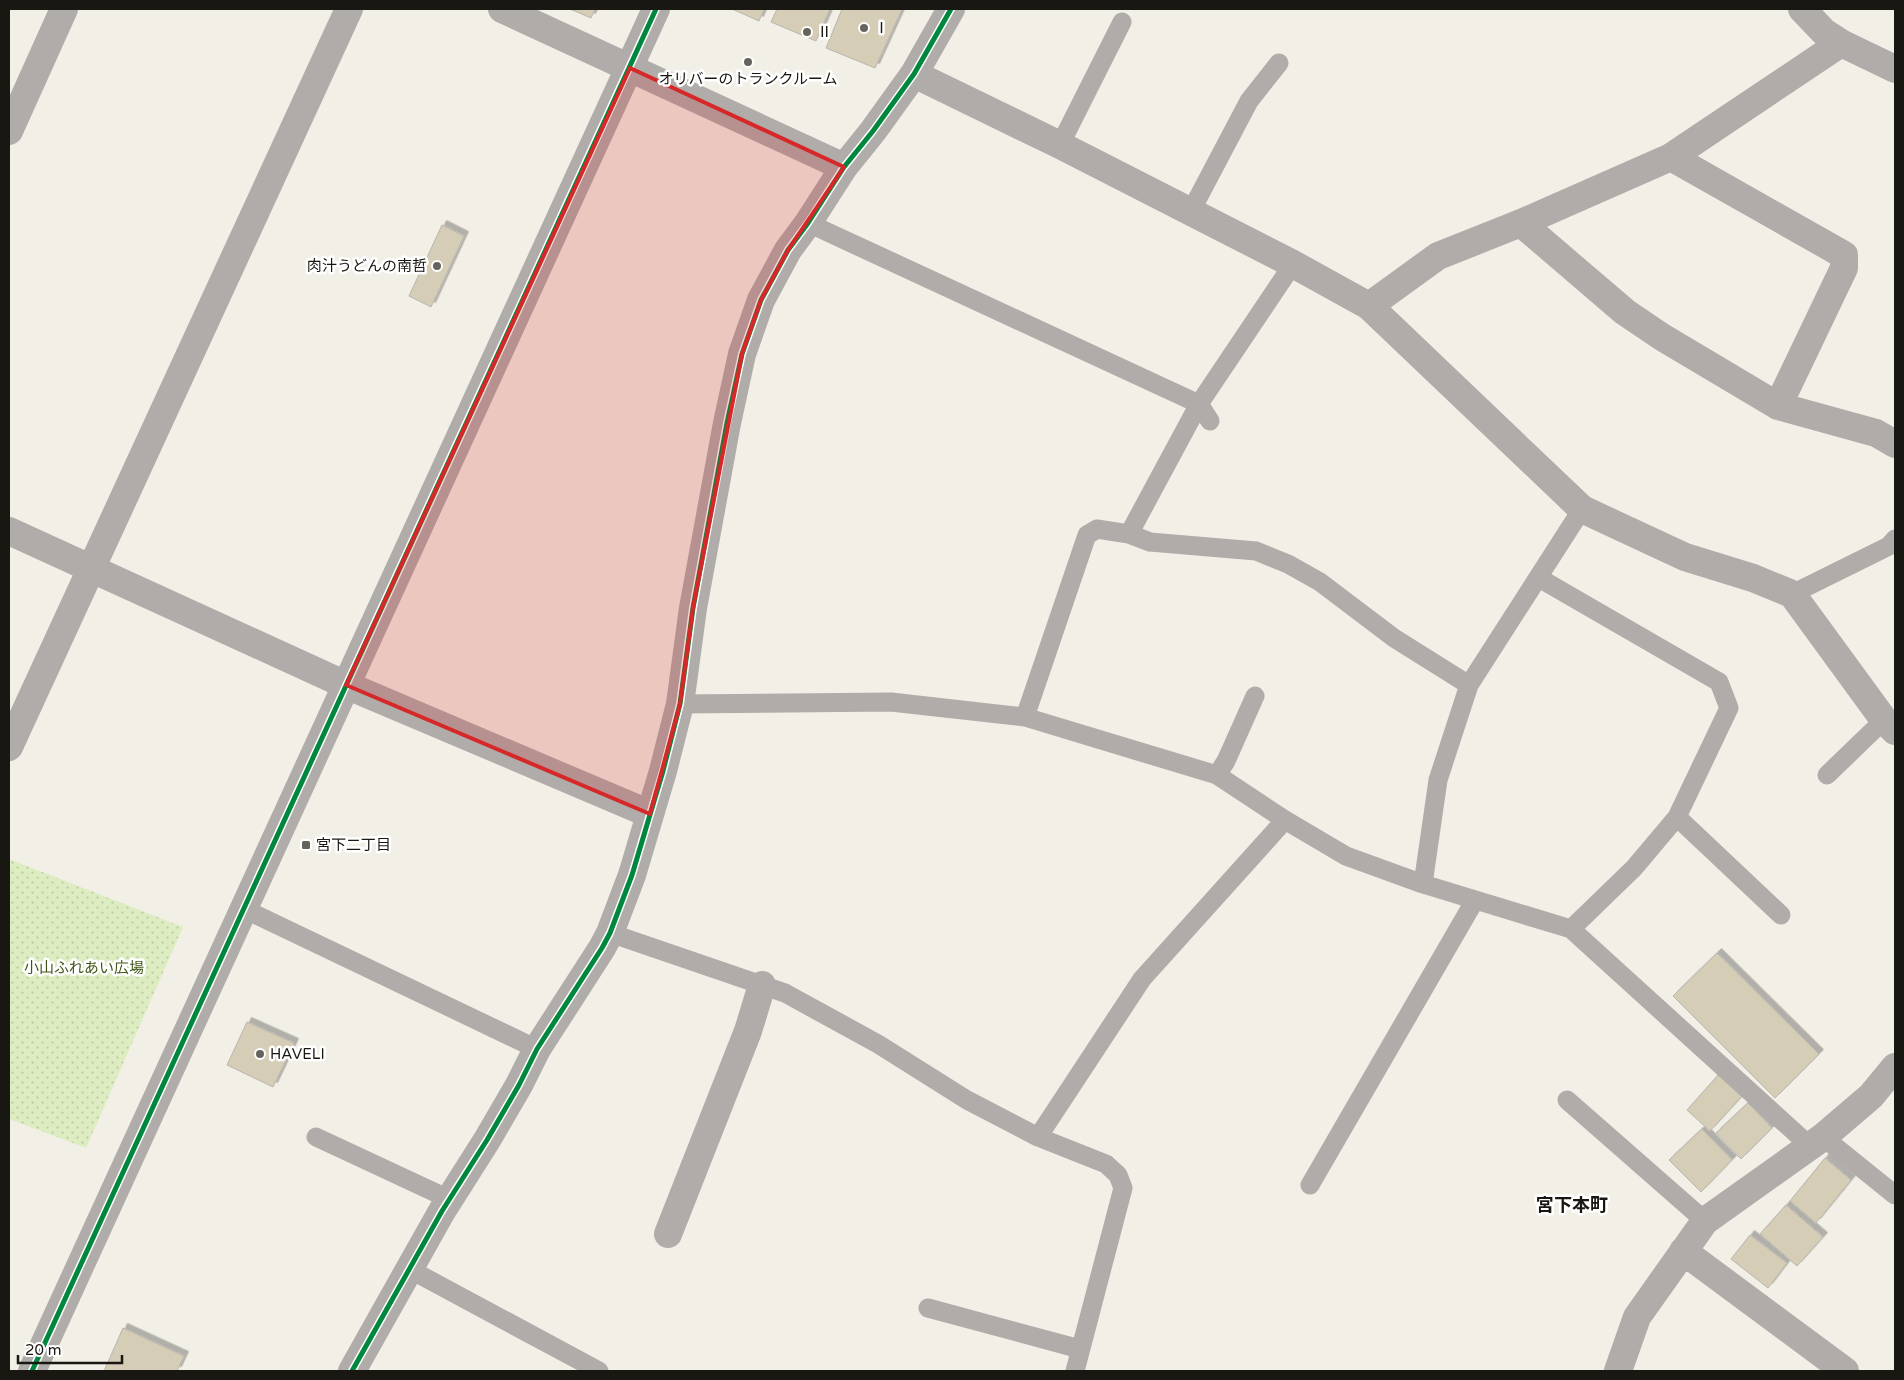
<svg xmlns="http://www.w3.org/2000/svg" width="1904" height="1380" font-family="'Varela Round','Noto Sans JP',sans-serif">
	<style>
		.grass { fill: url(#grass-dots) }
		.building { fill: #d6cdb7; stroke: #b8b5ae; filter: url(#shadow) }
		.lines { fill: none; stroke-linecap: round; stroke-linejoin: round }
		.service { stroke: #afacaa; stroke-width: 19 }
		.minor { stroke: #afacaa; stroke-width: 28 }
		.tertiary { stroke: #afacaa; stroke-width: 28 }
		.cycleway-casing { stroke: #fff; stroke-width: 8 }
		.cycleway { stroke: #00873e; stroke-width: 5 }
		.marked { fill: #d62828; fill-opacity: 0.2; stroke: #d62828; stroke-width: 4; stroke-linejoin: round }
		.poi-dot { fill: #65635c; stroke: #fff; stroke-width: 2 }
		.labels { text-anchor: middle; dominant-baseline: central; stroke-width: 5; stroke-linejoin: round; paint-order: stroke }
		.poi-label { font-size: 15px; fill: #191711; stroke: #fff; text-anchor: start }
		.park-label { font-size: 15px; fill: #3e5516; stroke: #fff }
		.quarter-label { font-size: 18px; font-weight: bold; fill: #191711; stroke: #fff }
	</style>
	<defs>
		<pattern id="grass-dots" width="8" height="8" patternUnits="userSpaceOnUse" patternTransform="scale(1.25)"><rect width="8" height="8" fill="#ddedc1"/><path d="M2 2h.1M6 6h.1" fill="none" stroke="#bdcaa5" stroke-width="1.8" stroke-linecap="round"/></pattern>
		<filter id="shadow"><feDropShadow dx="4.5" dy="-4.5" stdDeviation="0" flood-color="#0004"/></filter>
	</defs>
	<rect width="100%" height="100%" fill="#f2efe6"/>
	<path class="grass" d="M 9,859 L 183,927 L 86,1148 L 9,1119 Z"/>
	<path class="building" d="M 570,9 L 595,9 L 591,18 Z
		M 732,9 L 764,9 L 759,21 Z
		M 777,9 L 830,9 L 816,41 L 771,22 Z
		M 842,9 L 902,9 L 875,68 L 826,48 Z
		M 442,225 L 464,236 L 431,307 L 409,296 Z
		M 1717,953 L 1819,1054 L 1775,1098 L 1673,996 Z
		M 247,1022 L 294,1043 L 273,1087 L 227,1065 Z
		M 1719,1074 L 1742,1096 L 1710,1131 L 1687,1110 Z
		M 1748,1103 L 1772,1128 L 1741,1159 L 1716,1133 Z
		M 1702,1129 L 1732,1160 L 1701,1192 L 1669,1160 Z
		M 1825,1158 L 1851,1180 L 1816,1223 L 1790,1201 Z
		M 1786,1205 L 1823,1237 L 1797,1266 L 1760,1234 Z
		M 1750,1235 L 1787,1263 L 1768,1288 L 1731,1259 Z
		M 123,1328 L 184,1356 L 177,1371 L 104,1371 Z"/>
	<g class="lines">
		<path class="service" d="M 1060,145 L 1122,22
			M 1190,213 L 1249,101 L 1279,63
			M 808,223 L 1199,404 L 1210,421
			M 1129,534 L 1199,404 L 1293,264
			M 1539,578 L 1719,682 L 1729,708 L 1677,817
			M 1792,594 L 1889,546 L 1895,539
			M 680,704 L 891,702 L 1025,717 L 1217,775 L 1285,820 L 1346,856 L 1423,884 L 1571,929 L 1811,1147
			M 1025,717 L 1087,535 L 1097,529 L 1129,534 L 1150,542 L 1256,551 L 1288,564 L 1320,582 L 1394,638 L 1469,685
			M 1217,775 L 1226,761 L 1255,696
			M 1827,775 L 1884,720
			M 1423,884 L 1438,780 L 1469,685 L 1582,509
			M 244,909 L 537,1049
			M 1571,929 L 1634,868 L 1677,817 L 1781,915
			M 610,933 L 785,993 L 878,1044 L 967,1100 L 1038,1137 L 1106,1164 L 1118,1175 L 1123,1188 L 1075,1371
			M 1567,1100 L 1705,1221
			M 316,1137 L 449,1199
			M 1038,1137 L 1142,979 L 1285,820
			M 1823,1137 L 1895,1195
			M 1310,1185 L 1475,900
			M 409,1269 L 599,1371
			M 928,1308 L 1080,1349"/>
		<path class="minor" d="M 502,9 L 844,167
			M 1802,9 L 1824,32 L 1841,43 L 1895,69
			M 914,74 L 1060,145 L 1293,264 L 1369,306 L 1582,509 L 1685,557 L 1753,578 L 1792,594 L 1884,720 L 1895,731
			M 9,131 L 64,9
			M 1671,157 L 1844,255 L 1844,268 L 1778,406
			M 1521,223 L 1625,312 L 1662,337 L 1778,406 L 1876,433 L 1895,444
			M 1369,306 L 1438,256 L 1521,223 L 1671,157 L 1841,43
			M 9,531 L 346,685 L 650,814
			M 9,747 L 349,9
			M 668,1234 L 748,1031 L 762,985
			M 1683,1251 L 1845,1371
			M 352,1371 L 442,1211 L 487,1140 L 519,1085 L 537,1049 L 602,948 L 610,933 L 632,875 L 663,771 L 680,704 L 693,608 L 727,423 L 742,354 L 761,300 L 788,250 L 808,223 L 844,167 L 873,131 L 914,74 L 951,9
			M 1618,1371 L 1637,1317 L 1705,1221 L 1823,1137 L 1871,1096 L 1895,1067"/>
		<path class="tertiary" d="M 32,1371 L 656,9"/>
		<g class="cycleway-casing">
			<path id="cycleway" d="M 32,1371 L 656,9
				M 352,1371 L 442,1211 L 487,1140 L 519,1085 L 537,1049 L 602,948 L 610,933 L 632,875 L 663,771 L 680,704 L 693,608 L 727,423 L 742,354 L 761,300 L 788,250 L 808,223 L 844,167 L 873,131 L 914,74 L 951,9"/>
		</g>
		<use href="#cycleway" class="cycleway"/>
	</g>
	<path class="marked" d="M 630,68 L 844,167 L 788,250 L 761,300 L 742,354 L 693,608 L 680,704 L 650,814 L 346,685 Z"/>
	<g class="poi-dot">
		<circle cx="864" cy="28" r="5"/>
		<circle cx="807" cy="32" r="5"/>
		<circle cx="748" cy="62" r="5"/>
		<circle cx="437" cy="266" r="5"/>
		<rect x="301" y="840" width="10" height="10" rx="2.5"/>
		<circle cx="260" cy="1054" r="5"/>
	</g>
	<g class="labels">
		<g class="poi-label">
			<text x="874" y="28">Ⅰ</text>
			<text x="817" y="32">Ⅱ</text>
			<text x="748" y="79" text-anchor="middle">オリバーのトランクルーム</text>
			<text x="427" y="266" text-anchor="end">肉汁うどんの南哲</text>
			<text x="316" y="845">宮下二丁目</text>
			<text x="270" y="1054">HAVELI</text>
		</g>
		<g class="park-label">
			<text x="84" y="968">小山ふれあい広場</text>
		</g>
		<g class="quarter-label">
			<text x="1572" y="1205">宮下本町</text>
		</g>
	</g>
	<rect width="1904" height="1380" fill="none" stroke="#191711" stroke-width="20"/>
	<path d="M18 1355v8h104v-8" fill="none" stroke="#191711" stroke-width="2.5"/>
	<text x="25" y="1355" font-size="15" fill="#191711" stroke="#ffffff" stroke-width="4" paint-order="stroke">20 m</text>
</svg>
